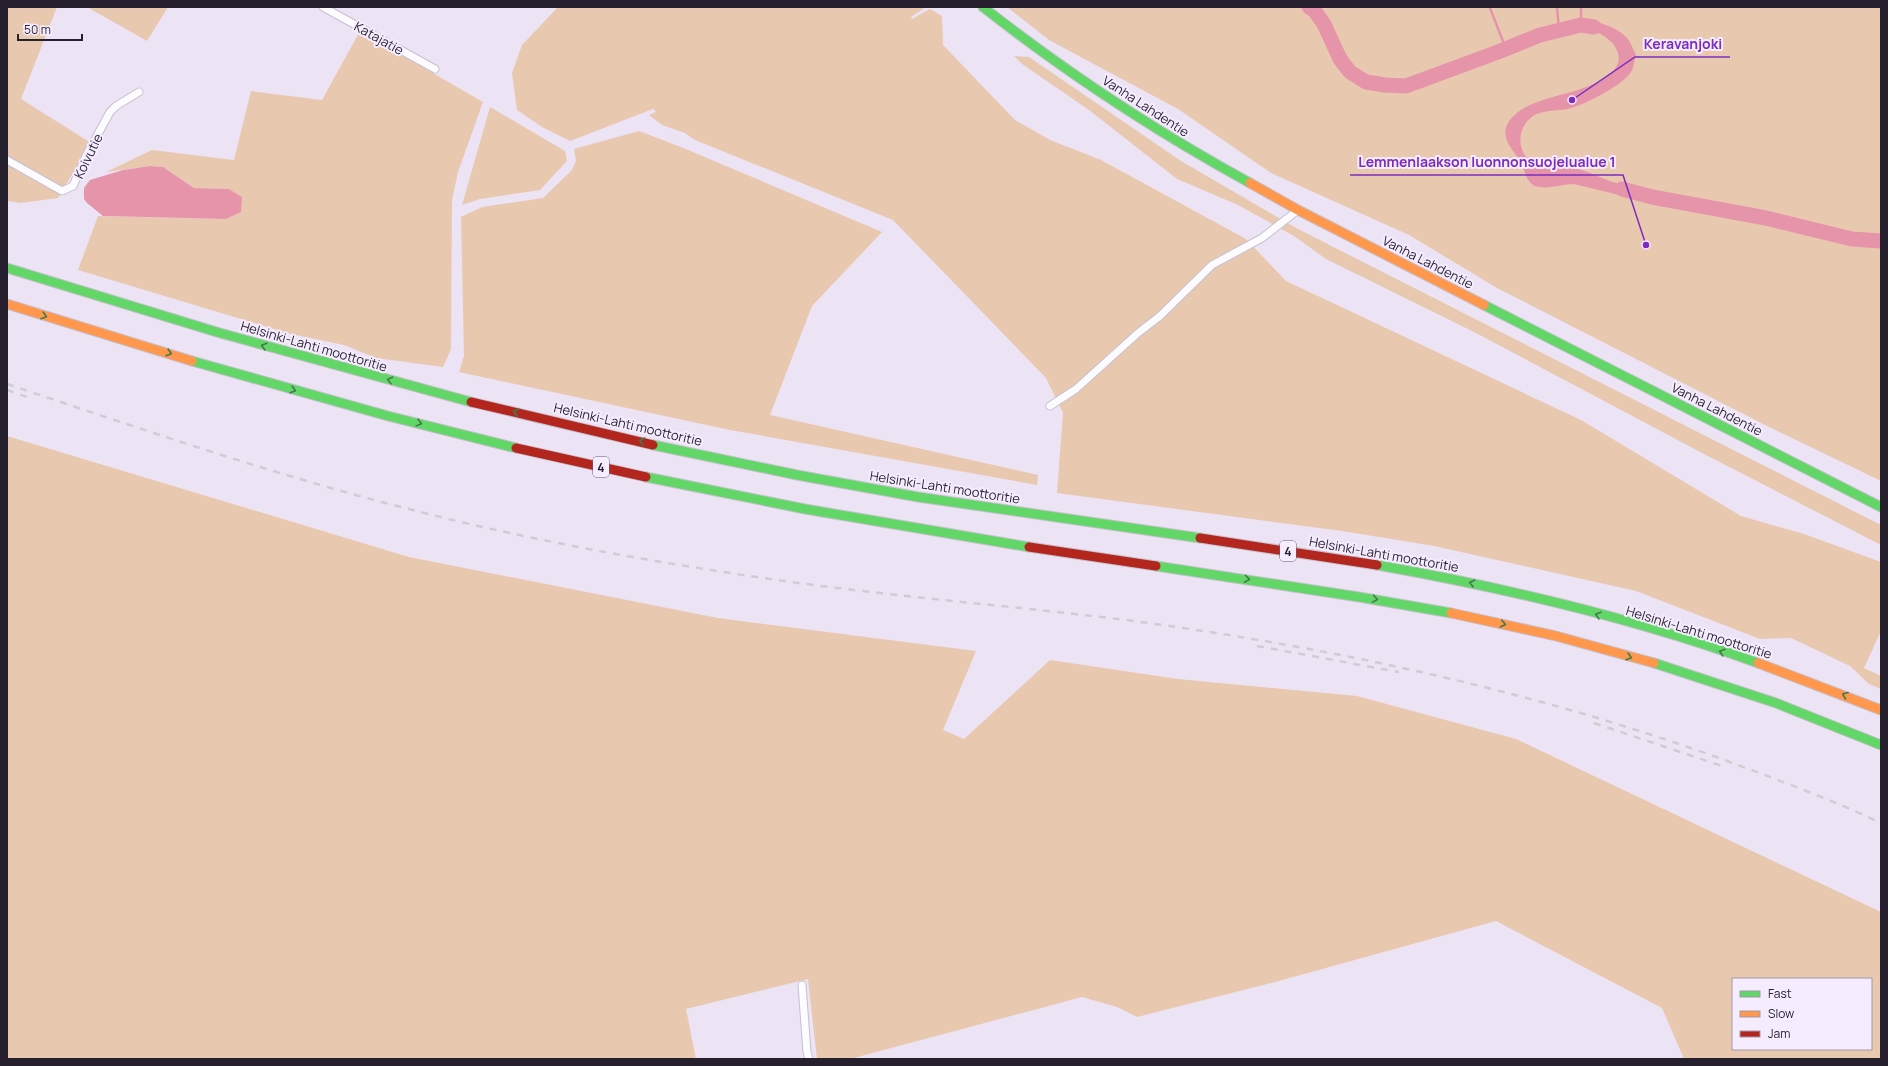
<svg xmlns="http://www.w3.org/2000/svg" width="1888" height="1066" font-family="Manrope,sans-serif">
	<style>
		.green { fill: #e9c8b0; fill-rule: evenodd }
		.water { fill: #e694aa }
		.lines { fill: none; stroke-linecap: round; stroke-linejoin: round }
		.stream { stroke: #e694aa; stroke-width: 2.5 }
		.river { stroke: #e694aa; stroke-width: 15 }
		.street-casing { stroke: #c7c0ce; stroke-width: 9 }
		.fast-casing { stroke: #c7c0ce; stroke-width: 11 }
		.slow-casing { stroke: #c7c0ce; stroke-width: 11 }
		.jam-casing { stroke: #c7c0ce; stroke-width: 11 }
		.street { stroke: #fcfbfd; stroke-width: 7 }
		.fast { stroke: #63d668; stroke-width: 9 }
		.slow { stroke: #ff974d; stroke-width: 9 }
		.jam { stroke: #b3261e; stroke-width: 9 }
		.rail { stroke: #d0cdd2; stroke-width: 2.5; stroke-dasharray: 7 7; stroke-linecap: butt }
		.oneway { stroke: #447a4b }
		.labels { text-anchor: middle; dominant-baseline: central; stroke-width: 4; stroke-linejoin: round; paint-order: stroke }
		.shield { fill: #f5ecfd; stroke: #645c6c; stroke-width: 1 }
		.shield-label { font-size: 12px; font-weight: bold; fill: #261f2e }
		.street-label { font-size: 13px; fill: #261f2e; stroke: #f5ecfd }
		.leader { fill: none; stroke: #7b2cbf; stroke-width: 1.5 }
		.callout-dot { fill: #7b2cbf; stroke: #f5ecfd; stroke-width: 1.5 }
		.callout-label { font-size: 14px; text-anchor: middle; font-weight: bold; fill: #7b2cbf; stroke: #f5ecfd; stroke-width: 4; stroke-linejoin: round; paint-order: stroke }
	</style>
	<rect width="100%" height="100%" fill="#ece3f4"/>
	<path class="green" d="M 7,7 L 57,7 L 21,99 L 91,143 L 58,198 L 21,203 L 7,201 Z
		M 87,7 L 168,7 L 147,41 Z
		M 558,7 L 926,7 L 911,17 L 912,19 L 930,9 L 942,16 L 943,45 L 1015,120 L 1050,140 L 1101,160 L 1246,239 L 1286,281 L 1581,420 L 1741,516 L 1804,534 L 1881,562 L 1881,631 L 1864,668 L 1881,676 L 1881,689 L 1869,684 L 1850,666 L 1791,638 L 1760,639 L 1636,591 L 1434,546 L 1342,531 L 1057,493 L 1063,413 L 1046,378 L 893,220 L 695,140 L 685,133 L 662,125 L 649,115 L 656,112 L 653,109 L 570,141 L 542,127 L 517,110 L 512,73 L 522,45 Z
		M 1007,7 L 1881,7 L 1881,481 L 1769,427 L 1497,288 L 1409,235 L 1271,173 L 1178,109 L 1049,40 Z
		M 360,31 L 483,102 L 458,172 L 452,200 L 451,349 L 443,367 L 376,358 L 344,345 L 291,334 L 78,270 L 98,216 L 226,219 L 242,197 L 229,189 L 194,188 L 163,167 L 150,166 L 106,172 L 152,150 L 234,160 L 251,91 L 322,100 Z
		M 1014,56 L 1029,57 L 1181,161 L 1298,229 L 1881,525 L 1881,545 L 1704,454 L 1476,333 L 1326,259 L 1294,236 L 1238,205 L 1177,179 L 1089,110 L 1022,64 Z
		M 490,107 L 565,151 L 567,161 L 540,190 L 480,199 L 462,205 Z
		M 639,131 L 681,147 L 882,232 L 812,306 L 770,415 L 1038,475 L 1037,485 L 730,430 L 459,372 L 464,356 L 461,217 L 482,207 L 543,198 L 572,170 L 576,161 L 574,149 Z
		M 7,436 L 409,557 L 718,618 L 976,651 L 943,730 L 964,739 L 1050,660 L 1178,679 L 1357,696 L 1516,739 L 1881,912 L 1881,1059 L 1684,1059 L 1662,1008 L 1496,921 L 1275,982 L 1137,1017 L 1117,1007 L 1082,997 L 850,1059 L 817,1059 L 808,979 L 686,1009 L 696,1059 L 7,1059 ZM 1733,979 L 1871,979 L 1871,1049 L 1733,1049 Z"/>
	<path class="water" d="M 1580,19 C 1593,20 1615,26 1625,36 C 1630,40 1633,49 1636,55 C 1634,60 1634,68 1631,72 C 1622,86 1584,105 1568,109 C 1557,111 1542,110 1533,116 C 1516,128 1516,153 1534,164 C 1544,171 1556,167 1567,167 C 1584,168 1599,178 1616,183 C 1624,186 1633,187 1642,188 L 1640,200 L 1574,184 C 1562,184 1547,190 1535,186 C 1525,181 1525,169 1520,160 C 1513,150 1501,139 1507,125 C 1523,93 1585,98 1611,73 C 1632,54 1606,32 1586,29 C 1583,29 1578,30 1574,31 L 1572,20 Z
		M 150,166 L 163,167 L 194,188 L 229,189 L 242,197 L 241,212 L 226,219 L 103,216 L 87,203 L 84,199 L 84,188 L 90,180 L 123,170 Z"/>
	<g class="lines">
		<path class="stream" d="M 1557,7 L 1559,30
			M 1490,8 L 1506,49
			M 1581,22 L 1581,7"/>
		<path class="river" d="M 1309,7 L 1314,10 L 1324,24 L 1340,59 L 1350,72 L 1366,82 L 1385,85 L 1406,86 L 1498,52 L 1540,35 L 1581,25 L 1594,27
			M 1622,189 L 1652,197 L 1766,218 L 1852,239 L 1881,241"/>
		<g class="street-casing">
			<path id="street" d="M 323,7 L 435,69
				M 7,160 L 62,191 L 73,186 L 86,156 L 110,112 L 116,106 L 139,92
				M 1050,406 L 1076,389 L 1138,333 L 1160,316 L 1212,265 L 1262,238 L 1298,210
				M 802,985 L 807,1052 L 809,1059"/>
		</g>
		<g class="fast-casing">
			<path id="fast" d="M 983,7 C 1067,73 1157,132 1250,183
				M 7,268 L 220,333 L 471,402
				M 1484,305 L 1881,507
				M 192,361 L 388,416 L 516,448
				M 653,445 L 797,475 L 918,497 L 1200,538
				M 646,477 L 805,509 L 1029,547
				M 1377,565 C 1506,588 1635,618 1758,663
				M 1156,566 L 1359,597 L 1451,613
				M 1654,663 L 1776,703 L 1881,745"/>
		</g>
		<g class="slow-casing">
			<path id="slow" d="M 1250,183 L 1298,210 L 1484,305
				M 7,304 L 192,361
				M 1451,613 L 1556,636 L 1654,663
				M 1758,663 L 1881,710"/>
		</g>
		<g class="jam-casing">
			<path id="jam" d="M 471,402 L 653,445
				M 516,448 L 646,477
				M 1200,538 L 1377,565
				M 1029,547 L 1156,566"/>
		</g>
		<use href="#street" class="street"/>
		<use href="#fast" class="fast"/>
		<use href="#slow" class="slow"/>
		<use href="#jam" class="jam"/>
		<path class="rail" d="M 7,384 C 139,428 271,474 405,508 C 527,540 653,562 777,580 C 896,597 1015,606 1134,621 C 1333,648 1530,690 1719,758 C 1773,778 1828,798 1881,823
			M 7,390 L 33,399
			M 1257,646 L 1399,672
			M 1594,723 L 1725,767"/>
	</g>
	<defs><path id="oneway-chevron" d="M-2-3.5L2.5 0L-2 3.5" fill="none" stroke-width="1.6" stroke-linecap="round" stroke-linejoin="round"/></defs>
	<g class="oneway">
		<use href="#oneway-chevron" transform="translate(44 316) rotate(18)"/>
		<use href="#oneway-chevron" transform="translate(264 346) rotate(-164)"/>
		<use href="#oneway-chevron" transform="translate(169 353) rotate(16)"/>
		<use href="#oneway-chevron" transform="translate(390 380) rotate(-166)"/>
		<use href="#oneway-chevron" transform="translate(293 390) rotate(16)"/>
		<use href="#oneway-chevron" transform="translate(516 412) rotate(-167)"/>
		<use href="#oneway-chevron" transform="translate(419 423) rotate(15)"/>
		<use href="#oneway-chevron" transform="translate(642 441) rotate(-167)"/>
		<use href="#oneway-chevron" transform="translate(1247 579) rotate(8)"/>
		<use href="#oneway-chevron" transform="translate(1472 583) rotate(-167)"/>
		<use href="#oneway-chevron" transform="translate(1375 599) rotate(10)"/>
		<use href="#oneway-chevron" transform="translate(1598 615) rotate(-164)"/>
		<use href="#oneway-chevron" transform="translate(1503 624) rotate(12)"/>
		<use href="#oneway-chevron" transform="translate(1722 652) rotate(-162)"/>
		<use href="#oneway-chevron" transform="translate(1629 657) rotate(16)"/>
		<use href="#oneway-chevron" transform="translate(1845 695) rotate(-159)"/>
	</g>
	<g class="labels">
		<g class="shield">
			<rect x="593" y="457" width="16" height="20" rx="3"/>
			<rect x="1280" y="541" width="16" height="20" rx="3"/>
		</g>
		<g class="shield-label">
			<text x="601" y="467">4</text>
			<text x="1288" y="551">4</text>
		</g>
		<g class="street-label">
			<text transform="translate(379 38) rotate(29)">Katajatie</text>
			<text transform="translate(1146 106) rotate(33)">Vanha Lahdentie</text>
			<text transform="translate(88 156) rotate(-64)">Koivutie</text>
			<text transform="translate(1428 262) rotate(27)">Vanha Lahdentie</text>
			<text transform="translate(314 346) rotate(16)">Helsinki-Lahti moottoritie</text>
			<text transform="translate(1717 409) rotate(27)">Vanha Lahdentie</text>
			<text transform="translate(628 424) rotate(13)">Helsinki-Lahti moottoritie</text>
			<text transform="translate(945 487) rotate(9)">Helsinki-Lahti moottoritie</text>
			<text transform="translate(1384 554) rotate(10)">Helsinki-Lahti moottoritie</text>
			<text transform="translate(1699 632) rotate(17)">Helsinki-Lahti moottoritie</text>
		</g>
	</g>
	<path class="leader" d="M1572 100L1635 57H1730M1646 245L1623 175H1350"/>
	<g class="callout-dot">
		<circle cx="1572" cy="100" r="4"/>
		<circle cx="1646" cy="245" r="4"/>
	</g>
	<g class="callout-label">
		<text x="1683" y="49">Keravanjoki</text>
		<text x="1487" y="167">Lemmenlaakson luonnonsuojelualue 1</text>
	</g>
	<rect width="1888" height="1066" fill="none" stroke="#261f2e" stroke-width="16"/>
	<rect x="1732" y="978" width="140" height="72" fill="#f5ecfd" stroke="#a29aaa"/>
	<rect x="1740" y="991" width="20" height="6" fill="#63d668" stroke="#a29aaa"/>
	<text x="1768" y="998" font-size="12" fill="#261f2e">Fast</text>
	<rect x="1740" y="1011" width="20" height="6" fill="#ff974d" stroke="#a29aaa"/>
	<text x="1768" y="1018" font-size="12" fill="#261f2e">Slow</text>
	<rect x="1740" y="1031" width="20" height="6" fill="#b3261e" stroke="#a29aaa"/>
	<text x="1768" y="1038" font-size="12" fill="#261f2e">Jam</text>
	<path d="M18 34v6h64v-6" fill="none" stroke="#261f2e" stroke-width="2"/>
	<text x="24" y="34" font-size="12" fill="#261f2e" stroke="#f5ecfd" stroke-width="3" paint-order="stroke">50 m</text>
</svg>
